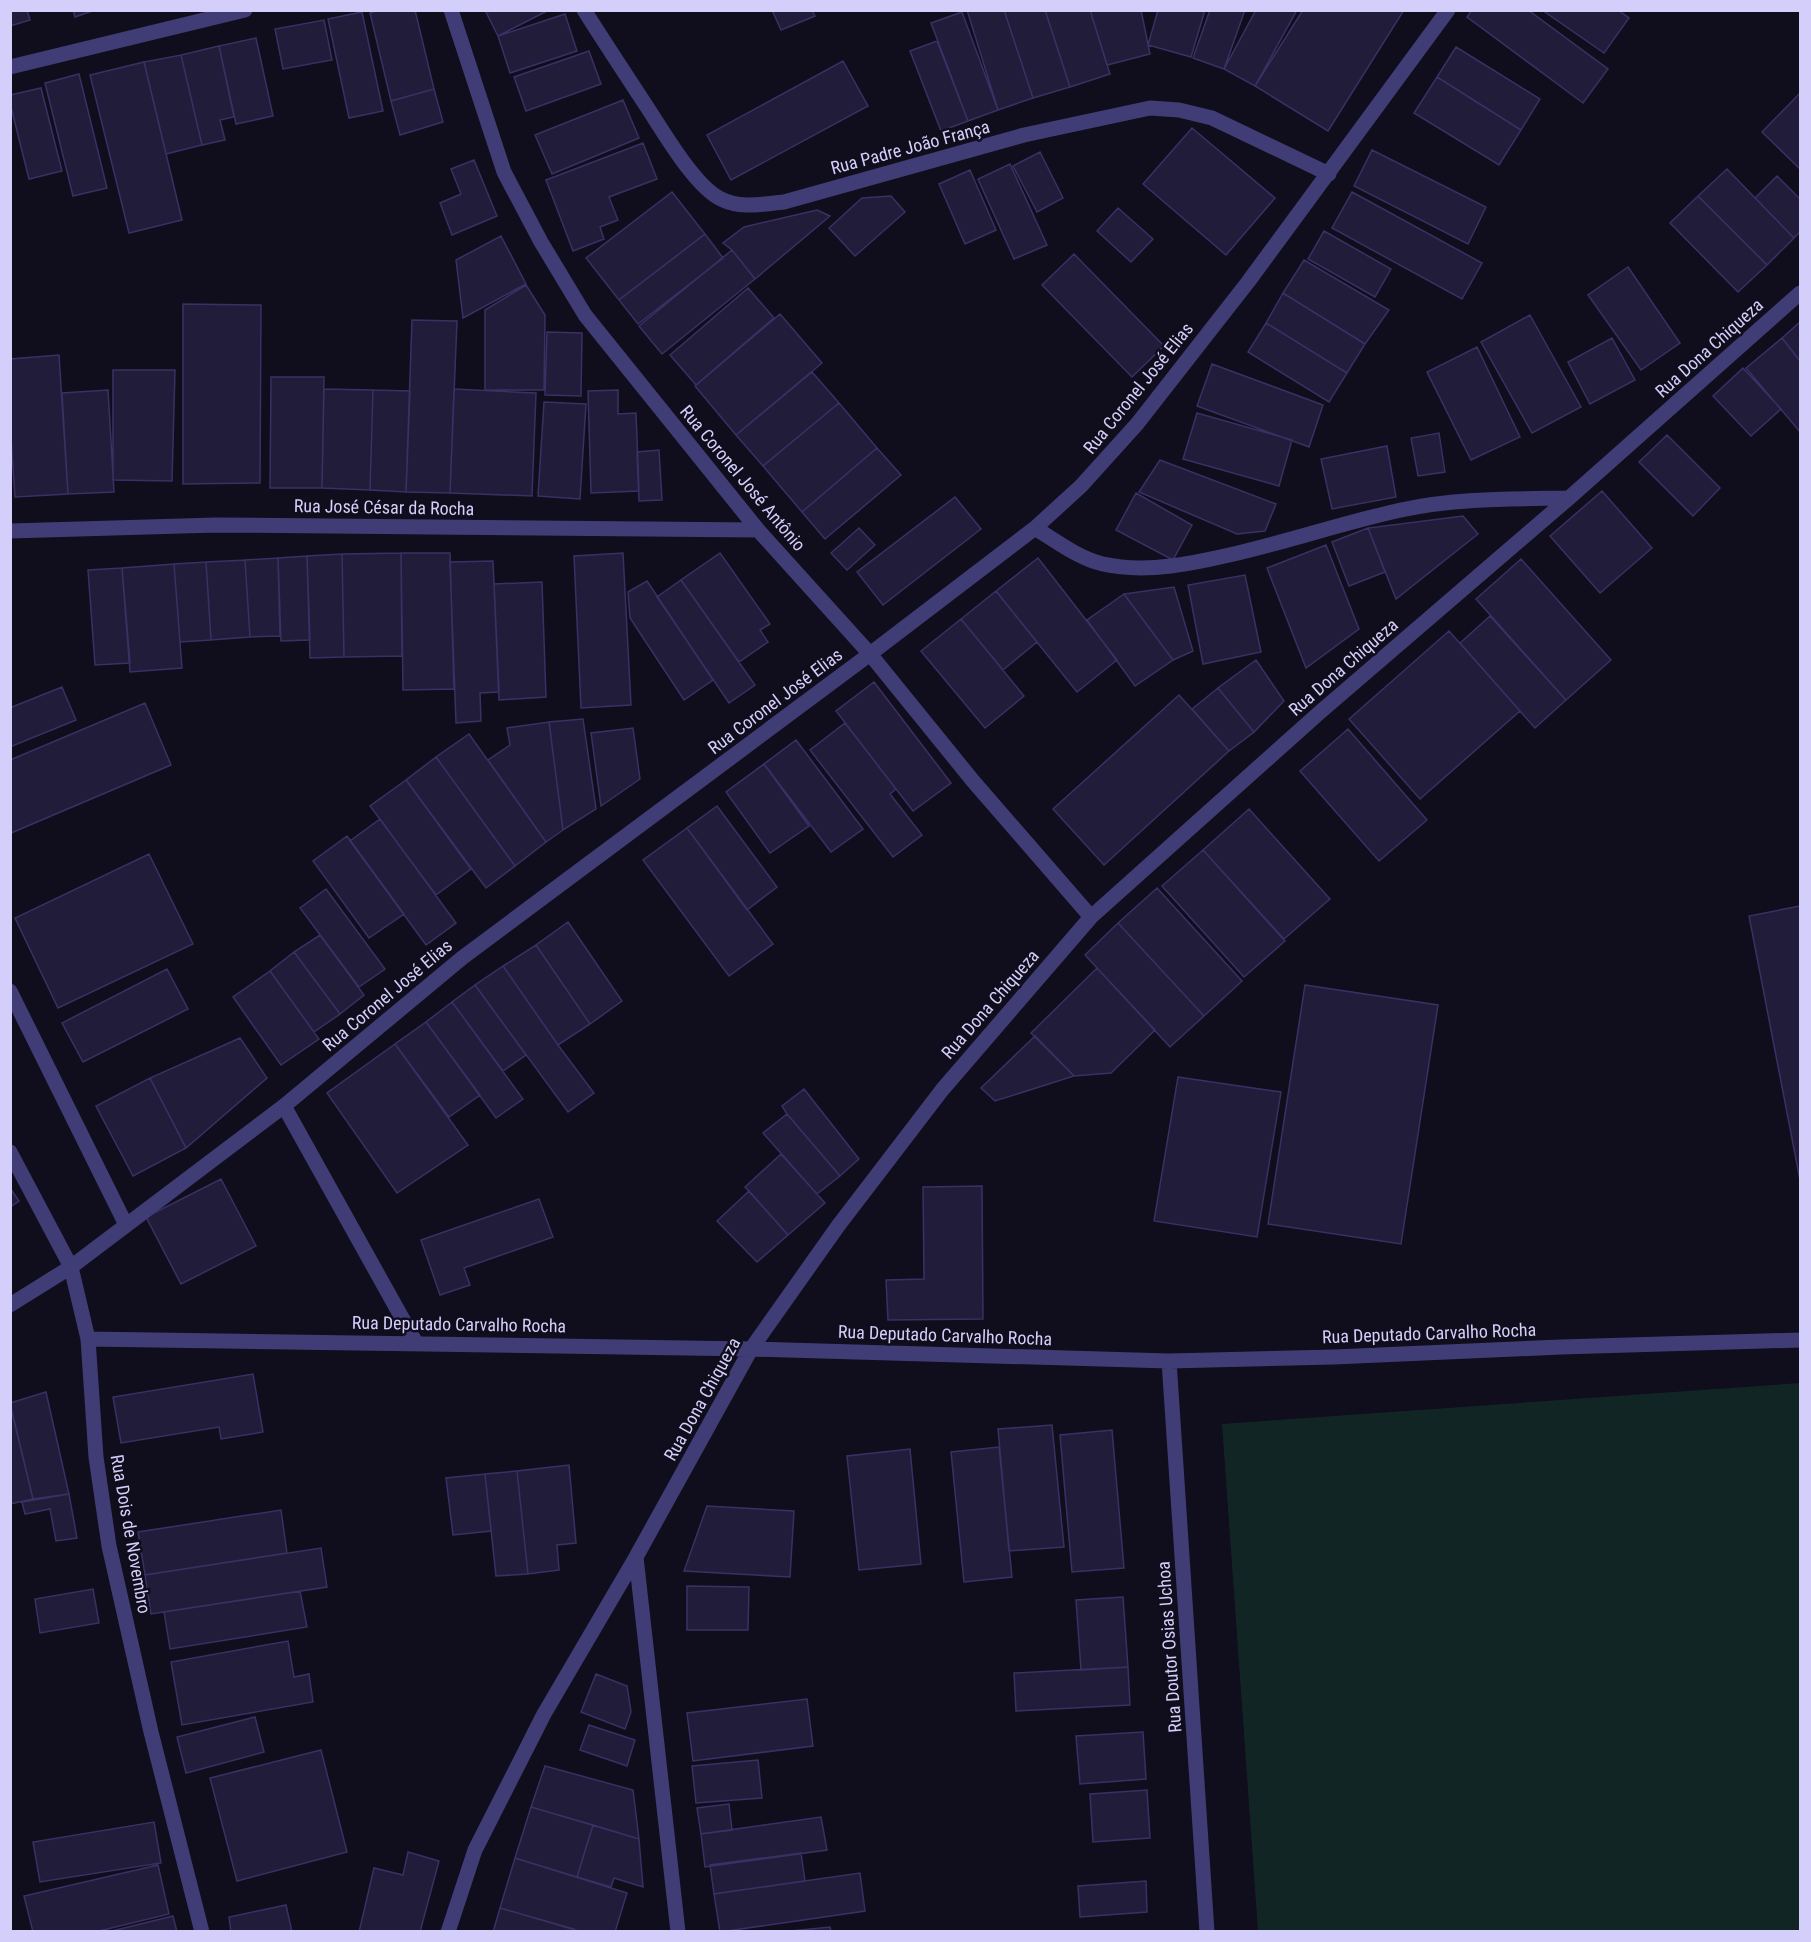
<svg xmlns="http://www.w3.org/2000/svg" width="1811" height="1942" font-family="'Roboto Condensed',sans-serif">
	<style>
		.green { fill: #112525 }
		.building { fill: #221c3b; stroke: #3b3064; stroke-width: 1.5 }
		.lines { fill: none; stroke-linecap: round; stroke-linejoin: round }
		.minor { stroke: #403d76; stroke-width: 15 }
		.labels { text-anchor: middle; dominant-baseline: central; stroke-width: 5; stroke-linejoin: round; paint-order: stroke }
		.street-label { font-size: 18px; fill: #d3cefa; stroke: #100d1c }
	</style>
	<rect width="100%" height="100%" fill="#100d1c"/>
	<path class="green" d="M 1800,1383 L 1800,1931 L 1258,1931 L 1222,1424 Z"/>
	<path class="building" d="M 10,10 L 27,10 L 30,20 L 10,26 Z
		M 73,10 L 95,10 L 75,17 Z
		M 380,10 L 415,10 L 434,89 L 391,101 L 370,13 Z
		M 485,10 L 549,10 L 498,36 Z
		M 772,10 L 812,10 L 815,16 L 781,30 Z
		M 967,10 L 1004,10 L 1033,98 L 998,110 Z
		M 1004,10 L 1045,10 L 1070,87 L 1033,98 Z
		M 1045,10 L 1090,10 L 1110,74 L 1070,87 Z
		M 1090,10 L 1141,10 L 1150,54 L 1107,65 Z
		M 1158,10 L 1205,10 L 1191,57 L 1148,45 Z
		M 1210,10 L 1245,10 L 1224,69 L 1193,58 Z
		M 1256,10 L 1297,10 L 1255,86 L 1224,69 Z
		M 1303,10 L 1404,10 L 1328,131 L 1255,86 Z
		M 1472,10 L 1528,10 L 1608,69 L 1583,103 L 1467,17 Z
		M 1542,10 L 1618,10 L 1629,18 L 1604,53 Z
		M 362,12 L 383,111 L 349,118 L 328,19 Z
		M 962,12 L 998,110 L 968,121 L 931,23 Z
		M 565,14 L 577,51 L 510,73 L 498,36 Z
		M 324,20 L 332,60 L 283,69 L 275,29 Z
		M 256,38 L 273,116 L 236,124 L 219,46 Z
		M 937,41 L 968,121 L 941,131 L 910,51 Z
		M 219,46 L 234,117 L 220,120 L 225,140 L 202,145 L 181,55 Z
		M 1456,47 L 1540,99 L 1521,130 L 1437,77 Z
		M 589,51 L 601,84 L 526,111 L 514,77 Z
		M 181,55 L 202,145 L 166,154 L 144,62 Z
		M 843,61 L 868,106 L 731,180 L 707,135 Z
		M 144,62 L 182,220 L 129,233 L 90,75 Z
		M 79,74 L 107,188 L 73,196 L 45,83 Z
		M 1437,77 L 1521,130 L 1499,165 L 1414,113 Z
		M 41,88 L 62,171 L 29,179 L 10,103 L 10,95 Z
		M 434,89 L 443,122 L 400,135 L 391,101 Z
		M 1800,93 L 1800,169 L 1762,132 Z
		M 623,100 L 639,138 L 552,174 L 535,135 Z
		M 1192,128 L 1275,198 L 1226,255 L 1143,184 Z
		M 643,143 L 657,179 L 609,197 L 618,220 L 600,227 L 604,239 L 573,251 L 546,180 Z
		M 1372,150 L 1486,207 L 1468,244 L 1354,186 Z
		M 1040,152 L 1063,198 L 1037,212 L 1013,166 Z
		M 474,160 L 497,216 L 452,235 L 440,203 L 461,194 L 451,169 Z
		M 1010,164 L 1047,245 L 1014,259 L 978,179 Z
		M 1727,169 L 1794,238 L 1767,265 L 1698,196 Z
		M 970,170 L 996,230 L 965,244 L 939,184 Z
		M 1777,176 L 1800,199 L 1800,232 L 1794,238 L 1755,198 Z
		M 672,192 L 705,234 L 619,300 L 586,258 Z
		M 1352,192 L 1482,263 L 1462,299 L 1332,228 Z
		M 891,196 L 905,212 L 855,256 L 829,228 L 862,198 Z
		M 1698,196 L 1767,265 L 1738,292 L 1670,223 Z
		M 1118,208 L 1153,239 L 1131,262 L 1097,231 Z
		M 817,210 L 830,216 L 755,279 L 732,250 L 723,243 L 744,227 Z
		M 1324,231 L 1391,269 L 1375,297 L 1308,259 Z
		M 705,234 L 723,258 L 638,324 L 619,300 Z
		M 501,236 L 526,284 L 463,318 L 456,260 Z
		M 732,250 L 755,279 L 662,354 L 639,326 Z
		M 1074,254 L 1164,346 L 1132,377 L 1042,285 Z
		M 1304,260 L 1389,310 L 1365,344 L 1283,293 Z
		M 1628,267 L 1680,343 L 1641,370 L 1588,295 Z
		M 526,285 L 545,315 L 544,390 L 485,390 L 485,310 Z
		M 748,288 L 774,318 L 696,385 L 670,355 Z
		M 1283,293 L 1365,344 L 1347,373 L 1266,323 Z
		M 183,304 L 261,305 L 260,483 L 183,484 Z
		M 780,314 L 822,363 L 736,435 L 695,386 Z
		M 1530,315 L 1581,407 L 1532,433 L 1481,342 Z
		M 412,320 L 457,321 L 450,493 L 406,492 Z
		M 1800,322 L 1800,361 L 1782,338 Z
		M 1266,323 L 1347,373 L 1329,402 L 1248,352 Z
		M 547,332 L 582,333 L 581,396 L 545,395 Z
		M 1612,338 L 1635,380 L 1590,404 L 1568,362 Z
		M 1782,338 L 1800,361 L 1800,432 L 1746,368 Z
		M 1477,347 L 1520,437 L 1471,460 L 1427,372 Z
		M 59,355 L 68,494 L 15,497 L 10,423 L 10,359 Z
		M 1212,364 L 1323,405 L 1309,447 L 1197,406 Z
		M 1743,368 L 1781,409 L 1751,436 L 1713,396 Z
		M 113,370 L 175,370 L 172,481 L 113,480 Z
		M 812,372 L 839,403 L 763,466 L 736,435 Z
		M 271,377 L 324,377 L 322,488 L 270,488 Z
		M 324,389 L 373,390 L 370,490 L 322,488 Z
		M 454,389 L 536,393 L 532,496 L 450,493 Z
		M 108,390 L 114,492 L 68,494 L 62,393 Z
		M 373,390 L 410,391 L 406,492 L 370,490 Z
		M 618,390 L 618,414 L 636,413 L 639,491 L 591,493 L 588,391 Z
		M 544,402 L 586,404 L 580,499 L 538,496 Z
		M 839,403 L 877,448 L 802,512 L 763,466 Z
		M 1197,413 L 1292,440 L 1279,486 L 1183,459 Z
		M 1439,433 L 1445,472 L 1418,476 L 1411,438 Z
		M 1667,435 L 1720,488 L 1693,516 L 1639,462 Z
		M 1387,446 L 1396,497 L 1332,509 L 1321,459 Z
		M 877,448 L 901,475 L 825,539 L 802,512 Z
		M 659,450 L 662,500 L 639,501 L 637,452 Z
		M 1160,460 L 1276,504 L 1265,531 L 1237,534 L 1139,492 Z
		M 1602,491 L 1652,548 L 1600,593 L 1550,536 Z
		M 1136,493 L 1192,525 L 1173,560 L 1116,530 Z
		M 955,497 L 981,529 L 883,605 L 857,572 Z
		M 1463,516 L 1478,534 L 1396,599 L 1368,528 Z
		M 859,528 L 875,545 L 847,570 L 831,553 Z
		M 1368,528 L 1385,572 L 1349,586 L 1332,542 Z
		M 1326,545 L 1359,629 L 1306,668 L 1267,568 Z
		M 401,553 L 402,656 L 344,657 L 342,554 Z
		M 401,553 L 450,553 L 454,689 L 403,690 Z
		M 623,553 L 631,705 L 581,708 L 574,556 Z
		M 720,553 L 770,624 L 760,630 L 768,642 L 739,662 L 681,580 Z
		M 342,554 L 344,657 L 310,658 L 307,556 Z
		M 307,556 L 310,640 L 281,641 L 278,558 Z
		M 278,558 L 280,636 L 250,637 L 245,560 Z
		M 1038,558 L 1117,660 L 1077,692 L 996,591 Z
		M 1521,559 L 1611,660 L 1566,700 L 1476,599 Z
		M 245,560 L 250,637 L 211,640 L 206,562 Z
		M 493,561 L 499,692 L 480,693 L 481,721 L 456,723 L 450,562 Z
		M 206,562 L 211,640 L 180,642 L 174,564 Z
		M 174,564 L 182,668 L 130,672 L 122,568 Z
		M 122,568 L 130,663 L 95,665 L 88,570 Z
		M 1245,575 L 1261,652 L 1203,664 L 1188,585 Z
		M 681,580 L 755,685 L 729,703 L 657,597 Z
		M 647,581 L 713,680 L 684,700 L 630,618 L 628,592 Z
		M 542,582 L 546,697 L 499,700 L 494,584 Z
		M 1174,587 L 1193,651 L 1173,660 L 1124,594 Z
		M 996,591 L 1037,642 L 1003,670 L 961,619 Z
		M 1124,594 L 1173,660 L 1135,686 L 1087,620 Z
		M 1490,616 L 1566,700 L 1535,728 L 1460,643 Z
		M 961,619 L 1024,696 L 985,728 L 921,651 Z
		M 1449,631 L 1520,711 L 1420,799 L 1349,719 Z
		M 1256,660 L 1284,701 L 1254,732 L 1218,688 Z
		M 874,682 L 951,783 L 913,811 L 836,711 Z
		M 62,687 L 76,720 L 10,747 L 10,703 L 12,707 Z
		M 1218,688 L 1254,732 L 1229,751 L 1192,709 Z
		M 1179,695 L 1229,751 L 1104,865 L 1053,809 Z
		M 145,703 L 171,765 L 11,833 L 10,760 Z
		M 583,719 L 596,809 L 563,830 L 549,722 Z
		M 549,722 L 563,830 L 546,842 L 488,760 L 510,745 L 507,728 Z
		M 845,723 L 896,789 L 890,794 L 922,835 L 893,857 L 810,750 Z
		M 633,728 L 640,779 L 601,806 L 591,733 Z
		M 1348,729 L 1427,820 L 1379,861 L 1300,771 Z
		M 469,734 L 546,842 L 515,866 L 436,757 Z
		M 796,740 L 863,829 L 831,852 L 764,764 Z
		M 436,757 L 515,866 L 486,888 L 406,780 Z
		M 764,764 L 809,826 L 770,853 L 726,792 Z
		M 406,780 L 471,869 L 436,895 L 370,806 Z
		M 717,806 L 777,887 L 747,910 L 687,828 Z
		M 1249,809 L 1330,899 L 1284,939 L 1203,850 Z
		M 380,819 L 456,923 L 426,945 L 350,841 Z
		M 687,828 L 773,944 L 729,976 L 643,860 Z
		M 347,836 L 404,914 L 369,938 L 313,861 Z
		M 1203,850 L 1285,941 L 1244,977 L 1162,886 Z
		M 149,854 L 193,944 L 58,1008 L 15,918 Z
		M 1157,888 L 1242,981 L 1204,1016 L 1118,923 Z
		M 326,889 L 385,969 L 359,987 L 300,908 Z
		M 1800,906 L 1800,1180 L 1749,916 Z
		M 568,922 L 622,1001 L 590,1024 L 536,945 Z
		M 1118,923 L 1204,1016 L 1170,1047 L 1085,955 Z
		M 320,935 L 364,995 L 340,1014 L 294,952 Z
		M 536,945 L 590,1024 L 558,1045 L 503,966 Z
		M 294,952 L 340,1014 L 314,1032 L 270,971 Z
		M 503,966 L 558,1045 L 594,1093 L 568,1112 L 475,985 Z
		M 1097,968 L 1155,1030 L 1111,1073 L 1074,1076 L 1031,1033 Z
		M 167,969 L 188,1009 L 83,1062 L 62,1023 Z
		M 270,971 L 319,1039 L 281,1065 L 233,997 Z
		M 475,985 L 526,1055 L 503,1071 L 452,1002 Z
		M 1305,985 L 1438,1005 L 1401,1244 L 1268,1224 Z
		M 452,1002 L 523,1099 L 496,1118 L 426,1022 Z
		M 426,1022 L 480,1095 L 449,1117 L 395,1044 Z
		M 1035,1036 L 1074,1076 L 995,1101 L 981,1088 Z
		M 240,1038 L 267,1078 L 186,1148 L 150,1078 Z
		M 395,1044 L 468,1145 L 397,1193 L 327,1093 Z
		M 1178,1077 L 1281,1092 L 1257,1237 L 1154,1221 Z
		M 150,1078 L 186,1148 L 133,1176 L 96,1106 Z
		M 804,1089 L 859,1159 L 840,1176 L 787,1114 L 782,1106 Z
		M 787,1114 L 840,1176 L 817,1194 L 763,1133 Z
		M 781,1154 L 825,1203 L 788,1235 L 745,1187 Z
		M 221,1179 L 256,1246 L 181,1284 L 146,1217 Z
		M 982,1186 L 983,1319 L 888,1320 L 886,1280 L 924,1279 L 923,1187 Z
		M 10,1188 L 19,1201 L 10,1207 Z
		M 749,1191 L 788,1235 L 757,1262 L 717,1221 Z
		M 539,1199 L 553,1237 L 464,1268 L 470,1285 L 440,1295 L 421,1240 Z
		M 253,1374 L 263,1432 L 221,1439 L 219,1427 L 121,1443 L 113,1397 Z
		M 46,1392 L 69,1494 L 33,1499 L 10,1403 Z
		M 10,1404 L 33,1499 L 10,1504 Z
		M 1052,1425 L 1064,1547 L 1009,1551 L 998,1429 Z
		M 1112,1430 L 1124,1568 L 1072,1572 L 1060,1435 Z
		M 999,1447 L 1012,1577 L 964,1582 L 951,1452 Z
		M 910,1449 L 921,1564 L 859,1570 L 847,1456 Z
		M 569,1465 L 576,1543 L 557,1545 L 559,1570 L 528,1574 L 517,1471 Z
		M 517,1471 L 528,1574 L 496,1576 L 485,1474 Z
		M 485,1474 L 491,1531 L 453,1535 L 446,1478 Z
		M 69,1494 L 77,1538 L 56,1541 L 50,1509 L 25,1514 L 22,1502 Z
		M 707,1506 L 794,1511 L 790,1577 L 684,1571 Z
		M 281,1510 L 287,1553 L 145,1575 L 138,1532 Z
		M 321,1548 L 327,1587 L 151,1614 L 145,1575 Z
		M 687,1586 L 749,1587 L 748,1630 L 687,1630 Z
		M 93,1589 L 99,1623 L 40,1633 L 35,1599 Z
		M 300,1591 L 307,1627 L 170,1649 L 164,1612 Z
		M 1123,1597 L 1128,1667 L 1081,1670 L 1076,1600 Z
		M 288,1641 L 294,1677 L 309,1674 L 313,1702 L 182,1725 L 171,1662 Z
		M 1128,1667 L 1130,1705 L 1016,1711 L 1014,1673 Z
		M 596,1674 L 627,1686 L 631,1712 L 625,1729 L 581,1712 Z
		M 807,1699 L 813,1746 L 693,1761 L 687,1713 Z
		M 255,1717 L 264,1752 L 186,1773 L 177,1737 Z
		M 589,1725 L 635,1740 L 627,1766 L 580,1750 Z
		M 1143,1732 L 1146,1779 L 1080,1784 L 1076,1736 Z
		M 321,1750 L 347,1852 L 237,1881 L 210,1778 Z
		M 758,1760 L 762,1798 L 696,1803 L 692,1766 Z
		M 545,1766 L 633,1790 L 639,1839 L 531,1807 Z
		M 1147,1790 L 1150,1838 L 1093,1842 L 1090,1794 Z
		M 729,1804 L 732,1830 L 701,1834 L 697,1808 Z
		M 531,1807 L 593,1825 L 577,1877 L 515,1858 Z
		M 821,1817 L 827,1850 L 705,1867 L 701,1834 Z
		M 154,1822 L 161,1863 L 40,1882 L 33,1842 Z
		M 593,1825 L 639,1839 L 643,1887 L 614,1878 L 611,1887 L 577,1877 Z
		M 408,1852 L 439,1861 L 420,1932 L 359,1932 L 374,1868 L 403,1875 Z
		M 801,1853 L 805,1881 L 714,1894 L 710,1865 Z
		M 515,1858 L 627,1893 L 615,1932 L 582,1932 L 500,1908 Z
		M 158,1865 L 169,1914 L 95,1932 L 33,1932 L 24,1896 Z
		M 860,1873 L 865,1911 L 720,1932 L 714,1894 Z
		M 1146,1881 L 1147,1912 L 1080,1917 L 1078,1886 Z
		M 286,1905 L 292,1932 L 231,1932 L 229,1917 Z
		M 500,1908 L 574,1929 L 574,1932 L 493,1932 Z
		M 173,1916 L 177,1932 L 108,1932 Z
		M 830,1927 L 831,1932 L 780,1932 Z"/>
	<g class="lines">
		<path class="minor" d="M 451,10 L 504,172 L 541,242 L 585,315 L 758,530 L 870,654 L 973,781 L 1091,917
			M 584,10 C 605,43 626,75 647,107 C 663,131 695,187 721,199 C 741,209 762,204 784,202 L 1024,135 L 1150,108 L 1179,110 L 1212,118 L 1329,174
			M 10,67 L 245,10
			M 1035,528 C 1056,541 1078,558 1103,564 C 1147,574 1195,563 1238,553 C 1293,540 1346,522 1401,510 C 1456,498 1513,499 1569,498
			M 10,531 L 216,525 L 758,530
			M 10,991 L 126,1225
			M 284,1106 L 416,1343
			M 10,1152 L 71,1267 L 88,1339 L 96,1457 L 109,1546 L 151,1732 L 202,1932
			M 10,1305 L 71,1267 L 284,1106 L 462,958 L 870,654 L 1035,528 L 1081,486 L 1137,424 L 1248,282 L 1448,10
			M 88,1339 L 751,1349 L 1169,1361 L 1334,1357 L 1561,1347 L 1800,1340
			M 1169,1361 L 1207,1932
			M 636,1557 L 678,1932
			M 448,1932 L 475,1850 L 544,1714 L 636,1557 L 751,1349 L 838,1226 L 942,1090 L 1091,917 L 1319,713 L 1569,498 L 1800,293"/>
	</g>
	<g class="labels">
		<g class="street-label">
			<text transform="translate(910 147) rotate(-15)">Rua Padre João França</text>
			<text transform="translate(1709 348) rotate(-42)">Rua Dona Chiqueza</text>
			<text transform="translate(1138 388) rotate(-51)">Rua Coronel José Elias</text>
			<text transform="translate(743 478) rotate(50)">Rua Coronel José Antônio</text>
			<text transform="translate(384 507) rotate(1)">Rua José César da Rocha</text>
			<text transform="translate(1343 667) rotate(-41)">Rua Dona Chiqueza</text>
			<text transform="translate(775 701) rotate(-37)">Rua Coronel José Elias</text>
			<text transform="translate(387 995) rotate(-40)">Rua Coronel José Elias</text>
			<text transform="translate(990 1004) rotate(-49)">Rua Dona Chiqueza</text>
			<text transform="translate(459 1324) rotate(1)">Rua Deputado Carvalho Rocha</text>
			<text transform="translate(1429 1333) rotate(-2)">Rua Deputado Carvalho Rocha</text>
			<text transform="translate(945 1335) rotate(2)">Rua Deputado Carvalho Rocha</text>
			<text transform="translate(702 1399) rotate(-61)">Rua Dona Chiqueza</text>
			<text transform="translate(131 1534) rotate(80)">Rua Dois de Novembro</text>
			<text transform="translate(1169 1647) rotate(-94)">Rua Doutor Osias Uchoa</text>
		</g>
	</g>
	<rect width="1811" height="1942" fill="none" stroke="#d3cefa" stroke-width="24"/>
</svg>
